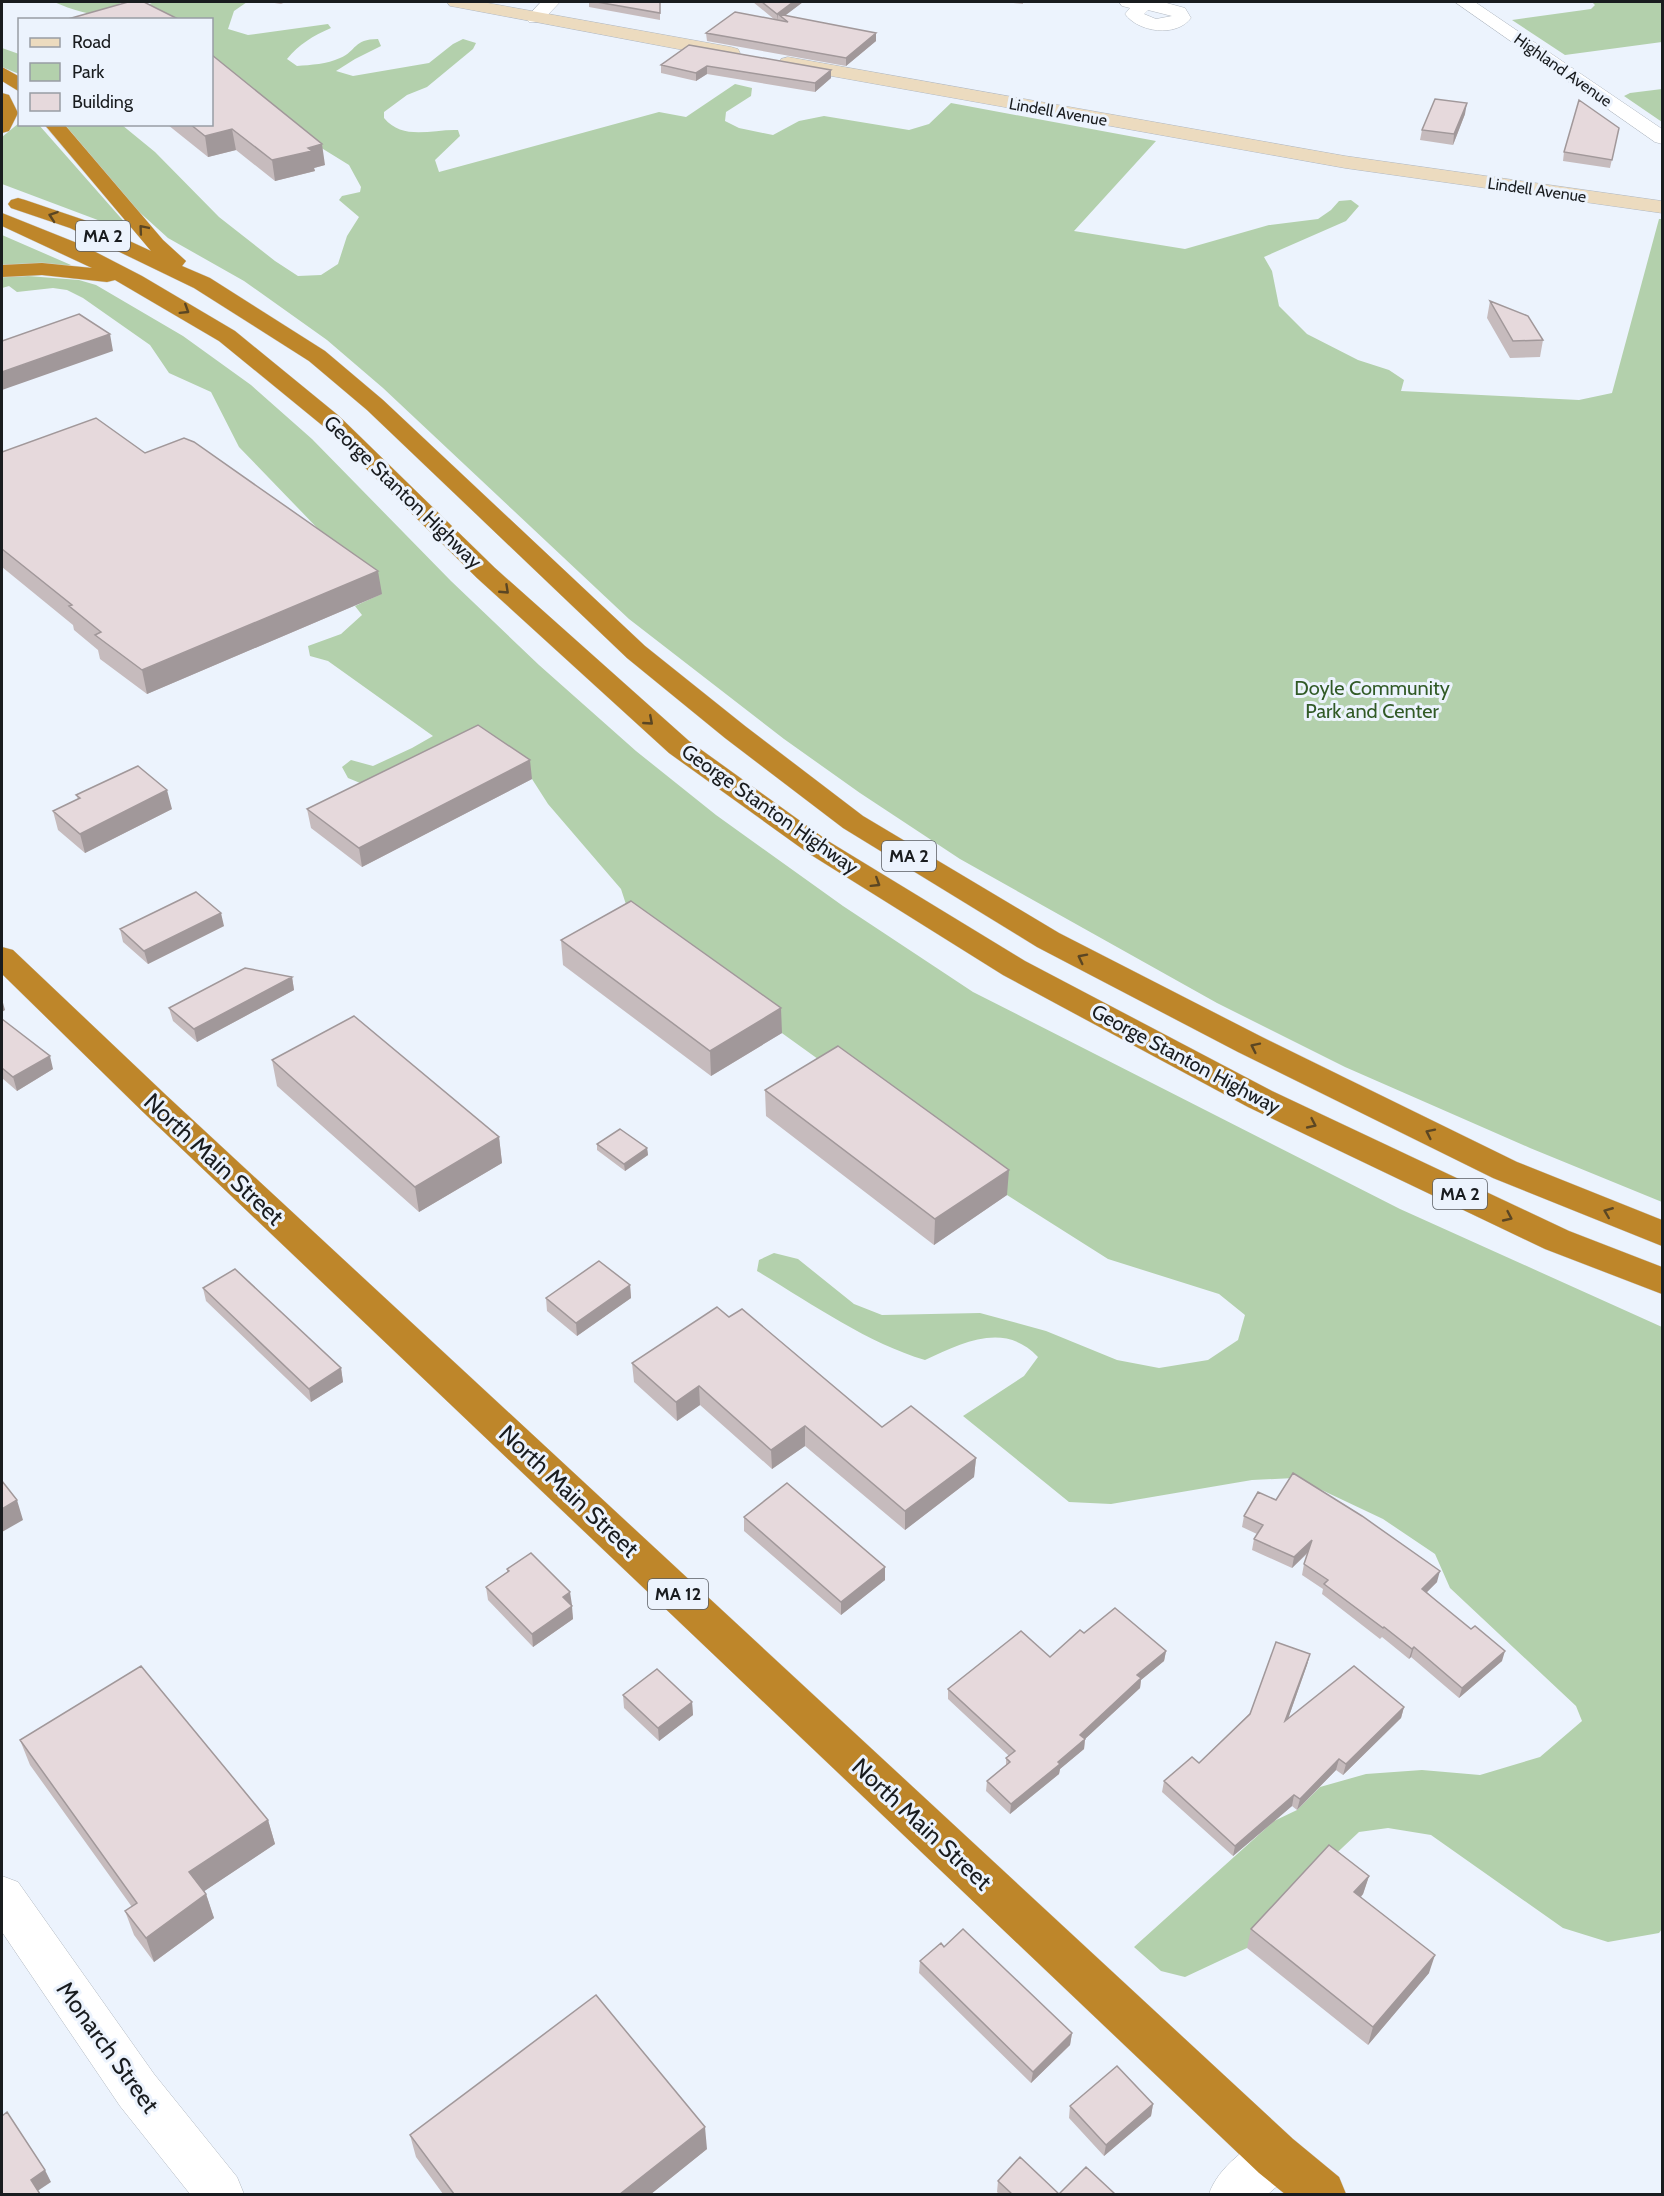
<svg xmlns="http://www.w3.org/2000/svg" width="1664" height="2196" font-family="Cabin,sans-serif">
	<style>
		.green { fill: #b3d0ac }
		.lines { fill: none; stroke-linecap: round; stroke-linejoin: round }
		.street-casing { stroke: #b1b8c1; stroke-width: 1 }
		.secondary-casing { stroke: #b1b8c1; stroke-width: 1 }
		.highway-casing { stroke: #d1d2d2; stroke-width: 1 }
		.street { fill: #fff; fill-rule: evenodd }
		.secondary { fill: #ecdbbf; fill-rule: evenodd }
		.highway { fill: #be862a; fill-rule: evenodd }
		.wall { fill: #c6bbbd }
		.shaded-wall { fill: #a1989a }
		.building { fill: #e6d9dc; stroke: #a1989a; stroke-width: 1.5 }
		.oneway { stroke: #5b4623 }
		.labels { text-anchor: middle; dominant-baseline: central; stroke-width: 6; stroke-linejoin: round; paint-order: stroke }
		.far-street-label { font-size: 16px; fill: #191c1f; stroke: #ecf3fd }
		.shield { fill: #ecf3fd; stroke: #585c62; stroke-width: 1.5 }
		.shield-label { font-size: 18px; font-weight: bold; fill: #191c1f }
		.street-label { font-size: 20px; fill: #191c1f; stroke: #ecf3fd }
		.park-label { font-size: 20px; fill: #315a26; stroke: #ecf3fd }
		.near-street-label { font-size: 24px; fill: #191c1f; stroke: #ecf3fd }
	</style>
	<rect width="100%" height="100%" fill="#ecf3fd"/>
	<path class="green" d="M 54,2 L 118,2 L 123,6 L 143,7 L 154,2 L 247,2 L 234,11 L 228,29 L 248,35 L 328,24 L 331,28 C 313,36 299,44 287,59 L 297,66 C 311,65 327,64 340,58 C 357,51 353,39 378,39 L 381,46 L 355,59 L 336,71 L 353,76 L 429,63 L 453,44 L 463,39 L 476,43 L 473,49 L 427,87 L 407,95 L 384,112 L 384,118 C 403,141 432,129 458,130 L 460,136 L 435,160 L 439,172 L 659,112 L 686,117 L 735,84 L 752,88 L 751,96 L 726,112 L 725,121 L 739,128 L 773,135 L 799,121 L 824,116 L 909,130 L 929,124 L 951,103 L 1156,141 L 1074,231 L 1185,249 L 1269,225 L 1318,219 L 1331,210 L 1339,201 L 1351,200 L 1359,206 L 1346,221 L 1264,257 L 1272,271 L 1279,306 L 1307,334 L 1358,360 L 1389,370 L 1404,380 L 1401,391 L 1579,400 L 1612,393 L 1659,219 L 1662,219 L 1662,1202 L 1530,1148 L 1345,1067 L 1217,1003 L 960,859 L 860,793 L 784,739 L 629,619 L 383,388 L 327,340 L 244,281 L 168,238 L 136,209 L 65,125 L 122,125 L 155,152 L 219,217 L 275,261 L 298,276 L 321,275 L 338,264 L 347,236 L 359,217 L 339,200 L 342,196 L 360,192 L 361,187 L 349,165 L 302,136 L 212,73 L 212,20 C 159,20 103,24 54,2 Z
		M 1592,2 L 1662,2 L 1662,42 L 1565,55 L 1512,20 L 1591,9 L 1595,5 Z
		M 2,48 L 19,54 L 19,74 L 2,67 Z
		M 1662,89 L 1662,122 L 1624,96 L 1630,93 Z
		M 19,123 L 39,125 L 127,225 L 119,228 L 2,184 L 2,137 Z
		M 2,235 L 71,265 L 2,265 Z
		M 28,276 L 79,280 L 96,285 L 183,336 L 251,385 L 312,439 L 451,581 L 539,665 L 636,751 L 716,815 L 843,906 L 973,992 L 1400,1209 L 1662,1327 L 1662,1929 L 1659,1933 L 1608,1942 L 1563,1928 L 1431,1835 L 1388,1828 L 1359,1832 L 1325,1864 L 1247,1948 L 1185,1977 L 1161,1971 L 1134,1947 L 1274,1821 L 1297,1810 L 1320,1787 L 1366,1774 L 1422,1770 L 1480,1775 L 1540,1757 L 1582,1721 L 1576,1706 L 1450,1588 L 1435,1554 L 1383,1519 L 1309,1484 L 1294,1478 L 1252,1480 L 1111,1504 L 1069,1502 L 963,1416 L 1024,1376 L 1038,1357 C 1004,1321 963,1343 925,1360 C 867,1343 809,1302 757,1271 L 759,1260 L 774,1253 L 798,1259 L 854,1304 L 882,1315 L 980,1313 L 1046,1331 L 1117,1360 L 1159,1368 L 1208,1360 L 1238,1340 L 1245,1315 L 1219,1294 L 1108,1259 L 1007,1195 L 633,926 L 621,889 L 548,804 L 532,779 L 480,743 L 365,785 L 348,778 L 342,767 L 351,760 L 373,766 L 412,748 L 433,736 L 328,661 L 310,656 L 308,646 L 341,634 L 362,615 L 355,606 L 381,594 L 239,447 L 211,392 L 169,373 L 150,345 L 83,298 L 67,290 L 53,288 L 17,292 L 9,286 L 2,288 L 2,277 Z"/>
	<g class="lines">
		<g class="street-casing">
			<path id="street" d="M 541,2 L 560,2 L 541,22 L 529,22 L 526,18 Z
				M 1119,2 L 1163,2 L 1185,8 L 1191,18 C 1176,38 1138,32 1125,14 L 1130,8 L 1122,6 ZM 1148,10 L 1172,16 L 1156,19 L 1144,14 Z
				M 1455,2 L 1475,2 L 1662,129 L 1662,144 L 1655,142 Z
				M 2,1876 L 18,1882 L 154,2074 L 237,2177 L 244,2194 L 190,2194 L 120,2106 L 2,1932 Z
				M 1276,2133 L 1293,2139 L 1300,2156 L 1293,2173 L 1268,2194 L 1209,2194 C 1218,2167 1250,2143 1276,2133 Z"/>
		</g>
		<g class="secondary-casing">
			<path id="secondary" d="M 447,2 L 482,2 L 731,47 L 738,49 L 740,53 L 738,57 L 731,59 L 456,7 L 450,6 Z
				M 788,57 L 1345,156 L 1662,201 L 1662,213 L 1345,168 L 781,67 L 779,63 L 781,59 Z"/>
		</g>
		<g class="highway-casing">
			<path id="highway" d="M 2,67 L 20,77 L 20,92 L 2,81 Z
				M 2,93 L 9,95 L 18,113 L 9,131 L 2,133 Z
				M 44,124 L 64,124 L 163,240 L 186,261 L 182,266 L 210,278 L 325,351 L 383,400 L 645,646 L 745,726 L 863,816 L 1059,933 L 1260,1036 L 1517,1162 L 1662,1220 L 1662,1246 L 1493,1178 L 1238,1052 L 1037,947 L 843,828 L 725,738 L 627,658 L 367,410 L 309,361 L 194,288 L 70,228 L 11,208 L 8,204 L 11,200 L 18,198 L 25,200 L 84,220 L 151,251 Z
				M 2,213 L 82,245 L 142,276 L 235,331 L 339,416 L 495,568 L 689,741 L 828,841 L 1025,961 L 1272,1091 L 1569,1231 L 1662,1267 L 1662,1294 L 1545,1249 L 1248,1107 L 1003,975 L 808,853 L 669,753 L 477,578 L 323,426 L 219,341 L 115,280 L 107,282 L 42,275 L 2,277 L 2,265 L 42,263 L 92,268 L 2,226 Z
				M 2,947 L 13,950 L 167,1096 L 1293,2139 L 1339,2177 L 1346,2194 L 1285,2194 L 1259,2173 L 143,1112 L 2,974 Z"/>
		</g>
		<use href="#street" class="street"/>
		<use href="#secondary" class="secondary"/>
		<use href="#highway" class="highway"/>
	</g>
	<path class="wall" d="M 268,2 L 286,2 L 281,4 Z
		M 589,2 L 660,2 L 660,20 L 589,7 Z
		M 753,2 L 803,2 L 785,15 L 876,41 L 846,66 L 707,41 L 706,33 L 775,20 Z
		M 1004,2 L 1023,2 L 1023,4 Z
		M 689,45 L 831,78 L 815,92 L 707,74 L 696,81 L 661,73 L 661,65 Z
		M 212,55 L 325,165 L 314,168 L 315,171 L 275,181 L 236,150 L 208,157 L 168,125 L 212,124 Z
		M 1465,114 L 1453,145 L 1420,140 L 1422,130 Z
		M 1619,128 L 1610,168 L 1563,161 L 1564,152 Z
		M 1490,301 L 1543,340 L 1540,357 L 1510,358 L 1487,318 Z
		M 2,452 L 145,453 L 382,594 L 147,694 L 100,659 L 98,650 L 74,630 L 73,625 L 2,567 Z
		M 532,779 L 362,867 L 311,828 L 307,809 Z
		M 76,795 L 172,809 L 85,853 L 58,830 L 53,811 L 78,799 Z
		M 224,926 L 148,964 L 123,942 L 120,929 Z
		M 561,940 L 782,1033 L 711,1076 L 563,965 Z
		M 292,977 L 294,990 L 197,1042 L 173,1021 L 169,1008 Z
		M 2,1019 L 53,1069 L 17,1091 L 2,1078 Z
		M 272,1060 L 499,1137 L 502,1163 L 419,1212 L 277,1086 Z
		M 765,1090 L 1007,1195 L 934,1245 L 766,1116 Z
		M 597,1144 L 647,1148 L 648,1155 L 625,1171 L 597,1150 Z
		M 630,1285 L 631,1298 L 577,1336 L 547,1311 L 546,1298 Z
		M 203,1288 L 341,1368 L 343,1382 L 311,1402 L 206,1301 Z
		M 729,1317 L 882,1427 L 976,1458 L 974,1477 L 905,1530 L 805,1446 L 772,1469 L 700,1405 L 677,1421 L 634,1382 L 632,1363 Z
		M 1244,1516 L 1437,1582 L 1427,1592 L 1502,1661 L 1459,1698 L 1411,1657 L 1409,1659 L 1382,1637 L 1380,1639 L 1322,1594 L 1323,1589 L 1302,1575 L 1304,1564 L 1308,1553 L 1292,1568 L 1252,1550 L 1254,1539 L 1257,1534 L 1242,1527 Z
		M 744,1517 L 885,1580 L 841,1615 L 744,1531 Z
		M 507,1569 L 572,1605 L 571,1605 L 573,1619 L 533,1647 L 488,1600 L 486,1587 L 507,1572 Z
		M 1084,1633 L 1166,1651 L 1164,1661 L 1141,1680 L 1140,1688 L 1085,1739 L 1084,1749 L 1060,1769 L 1059,1774 L 1010,1814 L 986,1791 L 987,1781 L 1006,1766 L 1006,1758 L 1009,1756 L 948,1699 L 948,1689 L 1050,1657 Z
		M 1310,1654 L 1307,1665 L 1288,1719 L 1404,1707 L 1401,1718 L 1343,1775 L 1336,1770 L 1297,1810 L 1292,1806 L 1233,1856 L 1162,1792 L 1164,1781 L 1199,1763 Z
		M 623,1695 L 692,1702 L 693,1715 L 659,1741 L 624,1708 Z
		M 20,1740 L 268,1820 L 275,1844 L 204,1891 L 206,1894 L 214,1918 L 154,1962 L 134,1935 L 125,1911 L 132,1907 L 30,1765 Z
		M 1369,1876 L 1363,1894 L 1361,1897 L 1429,1973 L 1368,2045 L 1247,1948 L 1251,1929 Z
		M 944,1947 L 1072,2033 L 1070,2045 L 1031,2083 L 919,1973 L 920,1961 Z
		M 1153,2104 L 1151,2116 L 1104,2156 L 1069,2118 L 1070,2106 Z
		M 410,2135 L 707,2149 L 651,2194 L 443,2194 L 416,2157 Z
		M 998,2181 L 1059,2194 L 1115,2194 L 999,2194 L 997,2192 Z"/>
	<path class="shaded-wall" d="M 793,2 L 803,2 L 782,18 L 778,14 L 777,21 L 777,14 Z
		M 876,33 L 876,41 L 846,66 L 846,58 Z
		M 707,66 L 707,74 L 696,81 L 696,73 Z
		M 831,70 L 831,78 L 815,92 L 815,83 Z
		M 1467,103 L 1465,114 L 1453,145 L 1454,134 Z
		M 232,129 L 236,150 L 208,157 L 205,136 Z
		M 322,144 L 325,165 L 314,168 L 315,171 L 275,181 L 272,160 L 308,148 Z
		M 110,334 L 113,351 L 2,390 L 2,372 Z
		M 378,571 L 382,594 L 147,694 L 142,670 Z
		M 530,760 L 532,779 L 362,867 L 359,848 Z
		M 167,790 L 172,809 L 85,853 L 80,834 Z
		M 221,913 L 224,926 L 148,964 L 144,951 Z
		M 292,977 L 294,990 L 197,1042 L 194,1029 Z
		M 2,999 L 5,1010 L 2,1012 Z
		M 781,1008 L 782,1033 L 711,1076 L 710,1051 Z
		M 50,1056 L 53,1069 L 17,1091 L 13,1077 Z
		M 499,1137 L 502,1163 L 419,1212 L 415,1187 Z
		M 647,1148 L 648,1155 L 625,1171 L 624,1164 Z
		M 1009,1170 L 1007,1195 L 934,1245 L 935,1219 Z
		M 630,1285 L 631,1298 L 577,1336 L 576,1323 Z
		M 341,1368 L 343,1382 L 311,1402 L 309,1389 Z
		M 699,1386 L 700,1405 L 677,1421 L 676,1402 Z
		M 805,1426 L 805,1446 L 772,1469 L 771,1450 Z
		M 976,1458 L 974,1477 L 905,1530 L 905,1511 Z
		M 17,1500 L 23,1520 L 2,1532 L 2,1509 Z
		M 1312,1540 L 1310,1550 L 1292,1568 L 1294,1557 Z
		M 885,1567 L 885,1580 L 841,1615 L 841,1602 Z
		M 1440,1571 L 1437,1582 L 1420,1599 L 1422,1589 Z
		M 570,1592 L 572,1605 L 565,1610 L 563,1597 Z
		M 572,1606 L 573,1619 L 533,1647 L 532,1634 Z
		M 1414,1647 L 1411,1657 L 1409,1659 L 1412,1649 Z
		M 1166,1651 L 1164,1661 L 1141,1680 L 1140,1688 L 1085,1739 L 1084,1749 L 1060,1769 L 1059,1774 L 1010,1814 L 1011,1804 L 1058,1762 L 1080,1735 L 1137,1675 Z
		M 1505,1651 L 1502,1661 L 1459,1698 L 1462,1688 Z
		M 1310,1654 L 1307,1665 L 1283,1733 L 1285,1721 Z
		M 692,1702 L 693,1715 L 659,1741 L 658,1728 Z
		M 1404,1707 L 1401,1718 L 1343,1775 L 1346,1764 Z
		M 1339,1759 L 1336,1770 L 1297,1810 L 1300,1799 Z
		M 1294,1795 L 1292,1806 L 1233,1856 L 1235,1846 Z
		M 268,1820 L 275,1844 L 197,1896 L 189,1872 Z
		M 1369,1876 L 1363,1894 L 1349,1910 L 1354,1892 Z
		M 206,1894 L 214,1918 L 154,1962 L 146,1938 Z
		M 1435,1955 L 1429,1973 L 1368,2045 L 1373,2027 Z
		M 1072,2033 L 1070,2045 L 1031,2083 L 1033,2072 Z
		M 1153,2104 L 1151,2116 L 1104,2156 L 1106,2145 Z
		M 705,2127 L 707,2149 L 651,2194 L 620,2194 Z
		M 45,2170 L 51,2182 L 36,2192 L 31,2180 Z"/>
	<path class="building" d="M 128,2 L 144,2 L 180,20 L 70,20 L 68,19 Z
		M 597,2 L 660,2 L 660,13 Z
		M 762,2 L 793,2 L 777,14 Z
		M 735,12 L 788,22 L 778,14 L 876,33 L 846,58 L 706,33 Z
		M 689,45 L 831,70 L 815,83 L 707,66 L 696,73 L 661,65 Z
		M 212,55 L 322,144 L 308,148 L 312,151 L 272,160 L 232,129 L 205,136 L 190,124 L 212,124 Z
		M 1435,99 L 1467,103 L 1454,134 L 1422,130 Z
		M 1579,100 L 1619,128 L 1612,160 L 1564,152 Z
		M 1490,301 L 1528,316 L 1543,340 L 1513,341 Z
		M 79,314 L 110,334 L 2,372 L 2,341 Z
		M 96,418 L 145,453 L 184,438 L 194,442 L 378,571 L 142,670 L 95,635 L 101,632 L 69,606 L 72,605 L 2,549 L 2,452 Z
		M 478,725 L 530,760 L 359,848 L 307,809 Z
		M 138,766 L 167,790 L 80,834 L 53,811 L 80,798 L 76,795 Z
		M 196,892 L 221,913 L 144,951 L 120,929 Z
		M 631,901 L 781,1008 L 710,1051 L 561,940 Z
		M 245,968 L 292,977 L 194,1029 L 169,1008 Z
		M 354,1016 L 499,1137 L 415,1187 L 272,1060 Z
		M 2,1019 L 50,1056 L 13,1077 L 2,1068 Z
		M 838,1046 L 1009,1170 L 935,1219 L 765,1090 Z
		M 620,1129 L 647,1148 L 624,1164 L 597,1144 Z
		M 599,1261 L 630,1285 L 576,1323 L 546,1298 Z
		M 235,1269 L 341,1368 L 309,1389 L 203,1288 Z
		M 717,1307 L 729,1317 L 742,1309 L 882,1427 L 911,1406 L 976,1458 L 905,1511 L 805,1426 L 771,1450 L 699,1386 L 676,1402 L 632,1363 Z
		M 1293,1473 L 1362,1516 L 1440,1571 L 1422,1589 L 1471,1629 L 1475,1626 L 1505,1651 L 1462,1688 L 1414,1647 L 1412,1649 L 1384,1627 L 1383,1628 L 1324,1584 L 1328,1580 L 1304,1564 L 1312,1540 L 1294,1557 L 1254,1539 L 1263,1525 L 1244,1516 L 1258,1492 L 1276,1500 Z
		M 2,1481 L 17,1500 L 2,1509 Z
		M 787,1483 L 885,1567 L 841,1602 L 744,1517 Z
		M 531,1553 L 570,1592 L 563,1597 L 572,1606 L 532,1634 L 486,1587 L 509,1571 L 507,1569 Z
		M 1115,1608 L 1166,1651 L 1137,1675 L 1141,1678 L 1080,1735 L 1085,1739 L 1058,1762 L 1060,1764 L 1011,1804 L 987,1781 L 1010,1762 L 1006,1758 L 1015,1751 L 948,1689 L 1021,1631 L 1050,1657 L 1080,1630 L 1084,1633 Z
		M 1276,1642 L 1310,1654 L 1285,1721 L 1354,1666 L 1404,1707 L 1346,1764 L 1339,1759 L 1300,1799 L 1294,1795 L 1235,1846 L 1164,1781 L 1192,1757 L 1199,1763 L 1250,1714 Z
		M 141,1666 L 268,1820 L 189,1872 L 206,1894 L 146,1938 L 125,1911 L 137,1903 L 20,1740 Z
		M 657,1669 L 692,1702 L 658,1728 L 623,1695 Z
		M 1329,1845 L 1369,1876 L 1354,1892 L 1435,1955 L 1373,2027 L 1251,1929 Z
		M 963,1929 L 1072,2033 L 1033,2072 L 920,1961 L 941,1943 L 944,1947 Z
		M 596,1995 L 705,2127 L 620,2194 L 454,2194 L 410,2135 Z
		M 1117,2066 L 1153,2104 L 1106,2145 L 1070,2106 Z
		M 7,2112 L 45,2170 L 31,2180 L 40,2194 L 2,2194 L 2,2116 Z
		M 1020,2157 L 1059,2194 L 1086,2167 L 1115,2194 L 1012,2194 L 998,2181 Z"/>
	<defs><path id="oneway-chevron" d="M-2-3.5L2.5 0L-2 3.5" fill="none" stroke-width="1.6" stroke-linecap="round" stroke-linejoin="round" transform="scale(1.5)"/></defs>
	<g class="oneway">
		<use href="#oneway-chevron" transform="translate(53 216) rotate(-161)"/>
		<use href="#oneway-chevron" transform="translate(143 229) rotate(-130)"/>
		<use href="#oneway-chevron" transform="translate(185 310) rotate(32)"/>
		<use href="#oneway-chevron" transform="translate(505 590) rotate(43)"/>
		<use href="#oneway-chevron" transform="translate(649 721) rotate(41)"/>
		<use href="#oneway-chevron" transform="translate(876 883) rotate(32)"/>
		<use href="#oneway-chevron" transform="translate(1082 958) rotate(-153)"/>
		<use href="#oneway-chevron" transform="translate(1255 1047) rotate(-154)"/>
		<use href="#oneway-chevron" transform="translate(1312 1124) rotate(25)"/>
		<use href="#oneway-chevron" transform="translate(1430 1133) rotate(-154)"/>
		<use href="#oneway-chevron" transform="translate(1608 1212) rotate(-158)"/>
		<use href="#oneway-chevron" transform="translate(1508 1217) rotate(25)"/>
	</g>
	<g class="labels">
		<g class="far-street-label">
			<text transform="translate(1563 70) rotate(35)">Highland Avenue</text>
			<text transform="translate(1058 112) rotate(10)">Lindell Avenue</text>
			<text transform="translate(1537 190) rotate(8)">Lindell Avenue</text>
		</g>
		<g class="shield">
			<rect x="76" y="221" width="54" height="30" rx="4.5"/>
			<rect x="882" y="841" width="54" height="30" rx="4.5"/>
			<rect x="1433" y="1179" width="54" height="30" rx="4.5"/>
			<rect x="648" y="1579" width="60" height="30" rx="4.5"/>
		</g>
		<g class="shield-label">
			<text x="103" y="236">MA 2</text>
			<text x="909" y="856">MA 2</text>
			<text x="1460" y="1194">MA 2</text>
			<text x="678" y="1594">MA 12</text>
		</g>
		<g class="street-label">
			<text transform="translate(403 492) rotate(44)">George Stanton Highway</text>
			<text transform="translate(770 809) rotate(35)">George Stanton Highway</text>
			<text transform="translate(1186 1059) rotate(28)">George Stanton Highway</text>
		</g>
		<g class="park-label">
			<text x="1372" y="688">Doyle Community<tspan x="1372" dy="23">Park and Center</tspan></text>
		</g>
		<g class="near-street-label">
			<text transform="translate(214 1159) rotate(43)">North Main Street</text>
			<text transform="translate(569 1491) rotate(43)">North Main Street</text>
			<text transform="translate(922 1824) rotate(43)">North Main Street</text>
			<text transform="translate(108 2047) rotate(54)">Monarch Street</text>
		</g>
	</g>
	<rect width="1664" height="2196" fill="none" stroke="#191c1f" stroke-width="6"/>
	<rect x="18" y="18" width="195" height="108" fill="#ecf3fd" stroke="#989da4" stroke-width="1.5"/>
	<rect x="30" y="38" width="30" height="9" fill="#ecdbbf" stroke="#989da4" stroke-width="1.5"/>
	<text x="72" y="48" font-size="18" fill="#191c1f">Road</text>
	<rect x="30" y="63" width="30" height="18" fill="#b3d0ac" stroke="#989da4" stroke-width="1.5"/>
	<text x="72" y="78" font-size="18" fill="#191c1f">Park</text>
	<rect x="30" y="93" width="30" height="18" fill="#e6d9dc" stroke="#989da4" stroke-width="1.5"/>
	<text x="72" y="108" font-size="18" fill="#191c1f">Building</text>
</svg>
